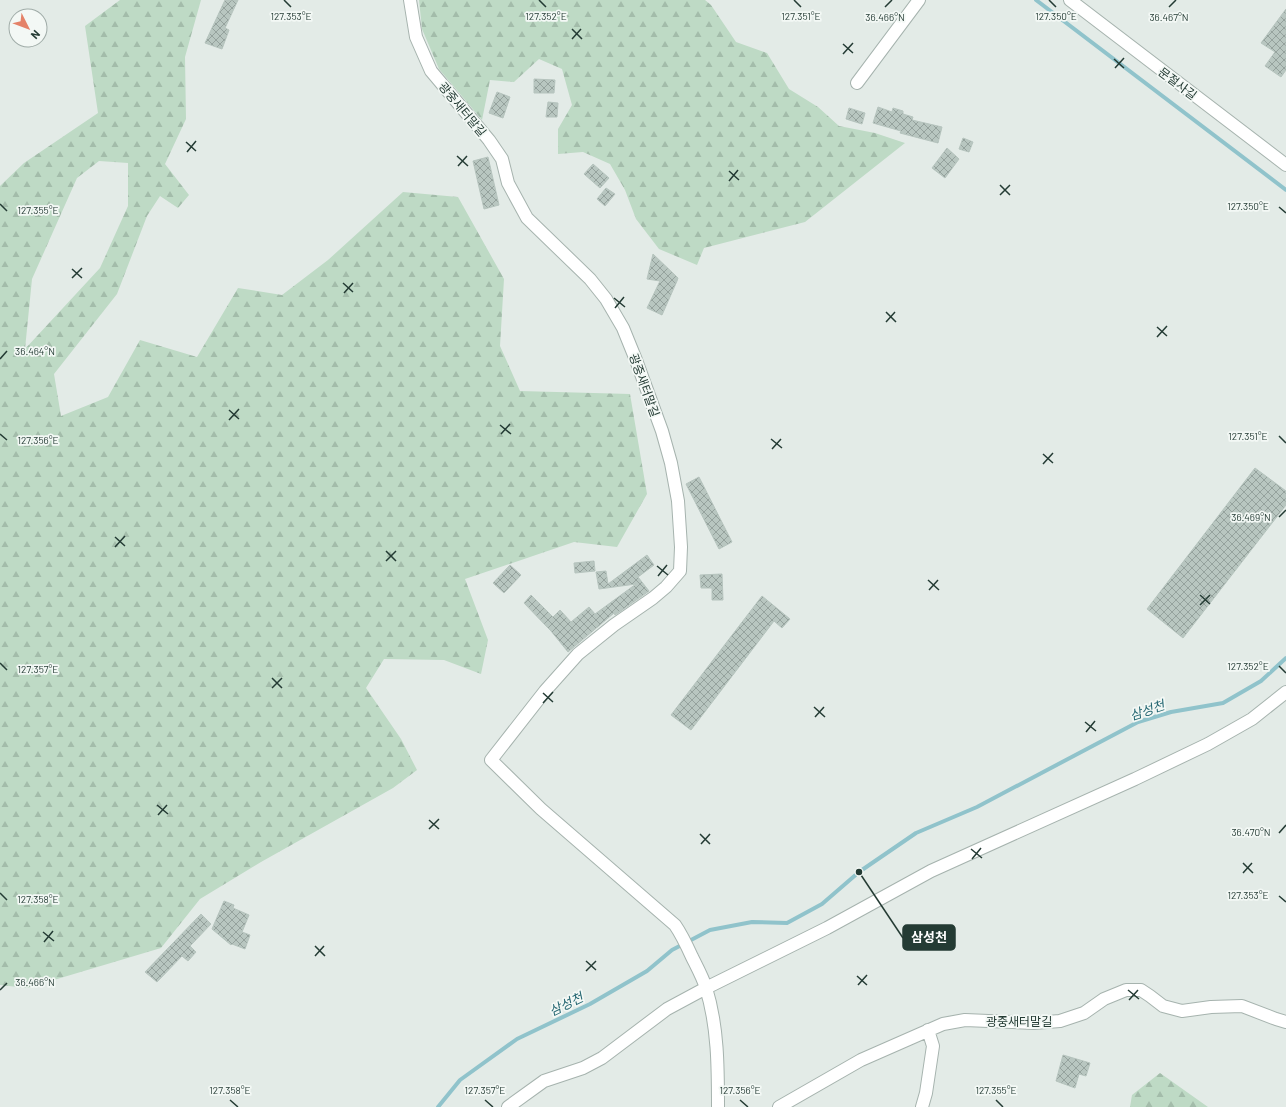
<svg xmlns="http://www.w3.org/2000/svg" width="1286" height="1107" font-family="Barlow,'Noto Sans KR',sans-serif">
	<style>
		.forest { fill: url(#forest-firs); fill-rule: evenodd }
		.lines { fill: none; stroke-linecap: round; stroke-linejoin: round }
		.stream { stroke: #90c3cb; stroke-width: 4 }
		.building { fill: url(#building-cross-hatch); stroke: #b6c4be }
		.minor-casing { stroke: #a6b3ae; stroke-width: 14 }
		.minor { stroke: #fff; stroke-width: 12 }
		.ticks { fill: none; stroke: #243b34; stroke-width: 1.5 }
		.labels { text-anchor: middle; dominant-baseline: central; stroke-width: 3.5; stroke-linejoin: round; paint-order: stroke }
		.street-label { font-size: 12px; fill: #243b34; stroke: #f3f8f5 }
		.water-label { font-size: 13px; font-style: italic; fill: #246671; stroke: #f3f8f5 }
		.ticks-label { font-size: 10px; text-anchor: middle; fill: #243b34; stroke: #f3f8f5; stroke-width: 3.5; stroke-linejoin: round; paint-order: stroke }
		.leader { fill: none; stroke: #243b34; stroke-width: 1.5 }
		.callout-dot { fill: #243b34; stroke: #f3f8f5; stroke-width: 1.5 }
		.callout { fill: #243b34; stroke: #243b34; stroke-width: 1.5 }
		.callout-label { font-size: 13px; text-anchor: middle; font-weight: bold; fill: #fff }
	</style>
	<defs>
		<pattern id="forest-firs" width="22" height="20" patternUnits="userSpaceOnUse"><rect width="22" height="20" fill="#bedac5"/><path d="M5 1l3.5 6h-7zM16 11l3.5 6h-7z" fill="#a3bcaa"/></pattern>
		<pattern id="building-cross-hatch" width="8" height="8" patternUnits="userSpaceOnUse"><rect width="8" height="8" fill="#b8c6c0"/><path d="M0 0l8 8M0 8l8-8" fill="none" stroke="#95a29d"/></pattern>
	</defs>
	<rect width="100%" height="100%" fill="#e3ebe7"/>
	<path class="forest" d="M 120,0 L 201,0 L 185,57 L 186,119 L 165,164 L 189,195 L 178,208 L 160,196 L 147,216 L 117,294 L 54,374 L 61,416 L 108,397 L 140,340 L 197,357 L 238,288 L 282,295 L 328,260 L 403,192 L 458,197 L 504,279 L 500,346 L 520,391 L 630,394 L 647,494 L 617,547 L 574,542 L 465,579 L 488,640 L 481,674 L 444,660 L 384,659 L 366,688 L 401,739 L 417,770 L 393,788 L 261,862 L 200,899 L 161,948 L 27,988 L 0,985 L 0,186 L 24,163 L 98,113 L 85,26 ZM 99,161 L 128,163 L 128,206 L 100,268 L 25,349 L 32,279 L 77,178 Z
		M 419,0 L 705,0 L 711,5 L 736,42 L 767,53 L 789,89 L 818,107 L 839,126 L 875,133 L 905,143 L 805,222 L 704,248 L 697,265 L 659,249 L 636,219 L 625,190 L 610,164 L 583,152 L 558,154 L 558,129 L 572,105 L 562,69 L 539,59 L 514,82 L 490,80 L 482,120 L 439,69 L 422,29 Z
		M 1160,1073 L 1208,1107 L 1130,1107 L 1132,1095 Z"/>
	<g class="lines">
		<path class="stream" d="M 1036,0 L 1286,190
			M 438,1107 L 460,1080 L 517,1039 L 590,1004 L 647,971 L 672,950 L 710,930 L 752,922 L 787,923 L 822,904 L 859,872 L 916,833 L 977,807 L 1138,722 L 1171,712 L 1223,703 L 1261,681 L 1286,658"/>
	</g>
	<path class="building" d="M 225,0 L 238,0 L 225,28 L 229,30 L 222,49 L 205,43 Z
		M 1286,9 L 1286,70 L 1281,77 L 1265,66 L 1275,52 L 1261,43 Z
		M 534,79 L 555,80 L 554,93 L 534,93 Z
		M 497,92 L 510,97 L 503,118 L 489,113 Z
		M 548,102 L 558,103 L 557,117 L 546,117 Z
		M 878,107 L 892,112 L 893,108 L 903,111 L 903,114 L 913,117 L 912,120 L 942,127 L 938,143 L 900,133 L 901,131 L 873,123 Z
		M 849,108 L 865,113 L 862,124 L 846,119 Z
		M 963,138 L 973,142 L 969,152 L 959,149 Z
		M 947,148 L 959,159 L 945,178 L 932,168 Z
		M 488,157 L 499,205 L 484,209 L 473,161 Z
		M 593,164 L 609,178 L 600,188 L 584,174 Z
		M 606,188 L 615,194 L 605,206 L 597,199 Z
		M 653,254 L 678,278 L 677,281 L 662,315 L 647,308 L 660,281 L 647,279 Z
		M 1255,468 L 1286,491 L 1286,505 L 1183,638 L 1147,609 Z
		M 699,477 L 732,542 L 719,549 L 686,484 Z
		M 647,555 L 654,565 L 638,577 L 649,591 L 615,615 L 614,613 L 568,652 L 551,631 L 524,603 L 531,595 L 553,617 L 560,610 L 571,622 L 589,607 L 595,614 L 636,584 L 599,589 L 596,572 L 606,571 L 608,584 Z
		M 594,561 L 595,571 L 575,573 L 574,563 Z
		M 510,565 L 521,575 L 504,593 L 493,583 Z
		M 722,574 L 723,600 L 712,600 L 712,588 L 701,588 L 700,575 Z
		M 762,596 L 790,619 L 782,628 L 774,621 L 691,730 L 671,715 Z
		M 224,901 L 234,905 L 233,908 L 249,915 L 242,932 L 250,935 L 245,949 L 232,944 L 231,945 L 212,929 Z
		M 201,914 L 211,924 L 190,946 L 196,952 L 188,961 L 182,956 L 157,982 L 145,972 Z
		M 1063,1055 L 1090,1063 L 1086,1076 L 1079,1074 L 1075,1088 L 1056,1081 Z"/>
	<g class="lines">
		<g class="minor-casing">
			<path id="minor" d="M 410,0 L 416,37 L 431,71 L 489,140 L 502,159 L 508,183 L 527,218 L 590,279 L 606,299 L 623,328 L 636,360 L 662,431 L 671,463 L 678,501 L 681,547 L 680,571 L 666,587 L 653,598 L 614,625 L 578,654 L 545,691 L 491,760 L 541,809 L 675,925 C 682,935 687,946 692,957 C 697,967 703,978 706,988 C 718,1026 718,1068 718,1107
				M 1070,0 L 1286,165
				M 857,83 L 919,0
				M 508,1107 L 544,1081 L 583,1068 L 602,1058 L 667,1009 L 706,988 L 827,928 L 931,871 L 1135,779 L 1208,744 L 1252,719 L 1286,692
				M 779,1107 L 861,1060 L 943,1024 L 965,1020 L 1034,1023 L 1060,1021 L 1084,1013 L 1104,999 L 1126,990 L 1141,990 L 1150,996 L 1163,1006 L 1182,1011 L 1211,1007 L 1242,1006 L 1276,1019 L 1286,1022
				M 922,1107 L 926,1093 L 933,1046 L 928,1030"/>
		</g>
		<use href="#minor" class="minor"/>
	</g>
	<path class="ticks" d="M 284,0 L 291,7M 539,0 L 546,7M 794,0 L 801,7M 1049,0 L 1056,7M 885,7 L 892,0M 1169,7 L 1176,0M 572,29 L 582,39M 572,39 L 581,29M 843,44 L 853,53M 843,54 L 853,43M 1114,59 L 1124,68M 1115,68 L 1124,58M 186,142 L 196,151M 187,152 L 196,141M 457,156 L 468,166M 458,166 L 467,156M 729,171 L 739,180M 729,181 L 738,170M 1000,185 L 1010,195M 1000,195 L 1010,185M 0,204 L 7,211M 1279,207 L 1286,213M 72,269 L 82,278M 72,278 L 82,268M 343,283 L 353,292M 344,293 L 353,283M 614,298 L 625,307M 615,308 L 624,297M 886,312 L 896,322M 886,322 L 895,312M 1157,327 L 1167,336M 1157,337 L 1167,326M 0,359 L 7,351M 229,410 L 239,419M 229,420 L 239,409M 500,425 L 511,434M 0,434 L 7,440M 501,434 L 510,424M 1279,436 L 1286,443M 771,439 L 782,448M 772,449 L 781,439M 1043,454 L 1053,463M 1043,464 L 1053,453M 1279,517 L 1286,510M 115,537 L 125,546M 115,547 L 125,536M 386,551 L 396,561M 386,561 L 396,551M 657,566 L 668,575M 658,576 L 667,565M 928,580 L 939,590M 929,590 L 938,580M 1200,595 L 1210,604M 1200,605 L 1210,595M 0,663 L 7,670M 1279,666 L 1286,673M 272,678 L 282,688M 272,688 L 282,678M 543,693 L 553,702M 543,703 L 553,692M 814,707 L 825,717M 815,717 L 824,707M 1085,722 L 1096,731M 1086,732 L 1095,721M 157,805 L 168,814M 158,815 L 167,805M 429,820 L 439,829M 429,829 L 439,819M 1279,833 L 1286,825M 700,834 L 710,844M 701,844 L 710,834M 971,849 L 982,858M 972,859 L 981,848M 1243,863 L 1253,873M 1243,873 L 1252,863M 0,893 L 7,900M 1279,896 L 1286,902M 43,932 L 54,941M 44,942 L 53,931M 315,946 L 325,956M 315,956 L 324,946M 586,961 L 596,970M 586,971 L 596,961M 857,976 L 867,985M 858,985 L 867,975M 0,990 L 7,983M 1128,990 L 1139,999M 1129,1000 L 1138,990M 230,1100 L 238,1107M 485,1100 L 493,1107M 740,1100 L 748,1107M 996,1100 L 1003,1107"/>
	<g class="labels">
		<g class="street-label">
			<text transform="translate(1178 83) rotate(37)">문절사길</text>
			<text transform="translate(463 109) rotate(50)">광중새터말길</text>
			<text transform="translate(645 385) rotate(70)">광중새터말길</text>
			<text x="1019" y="1021">광중새터말길</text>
		</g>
		<g class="water-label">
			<text transform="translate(1147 710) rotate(-19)">삼성천</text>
			<text transform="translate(566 1004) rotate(-26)">삼성천</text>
		</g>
	</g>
	<g class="ticks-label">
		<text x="1056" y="20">127.350°E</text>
		<text x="291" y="20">127.353°E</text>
		<text x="546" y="20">127.352°E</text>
		<text x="801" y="20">127.351°E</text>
		<text x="885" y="21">36.466°N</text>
		<text x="1169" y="21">36.467°N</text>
		<text x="1248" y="210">127.350°E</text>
		<text x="38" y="214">127.355°E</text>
		<text x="35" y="355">36.464°N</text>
		<text x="1248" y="440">127.351°E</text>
		<text x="38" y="444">127.356°E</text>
		<text x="1251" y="521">36.469°N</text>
		<text x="1248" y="670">127.352°E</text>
		<text x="38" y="673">127.357°E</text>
		<text x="1251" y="836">36.470°N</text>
		<text x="1248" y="899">127.353°E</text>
		<text x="38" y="903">127.358°E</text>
		<text x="35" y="986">36.466°N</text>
		<text x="230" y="1094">127.358°E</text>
		<text x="485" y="1094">127.357°E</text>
		<text x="740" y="1094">127.356°E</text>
		<text x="996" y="1094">127.355°E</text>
	</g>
	<path class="leader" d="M859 872L903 938"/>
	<circle class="callout-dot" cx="859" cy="872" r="4"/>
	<rect class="callout" x="903" y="925" width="52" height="25" rx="4"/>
	<g class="callout-label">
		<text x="929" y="942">삼성천</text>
	</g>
	<g transform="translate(28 28) rotate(132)"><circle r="19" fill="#f3f8f5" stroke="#a0aca8"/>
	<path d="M0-3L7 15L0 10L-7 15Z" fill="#e48268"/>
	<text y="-6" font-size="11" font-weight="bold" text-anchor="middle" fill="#243b34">N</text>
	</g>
</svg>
